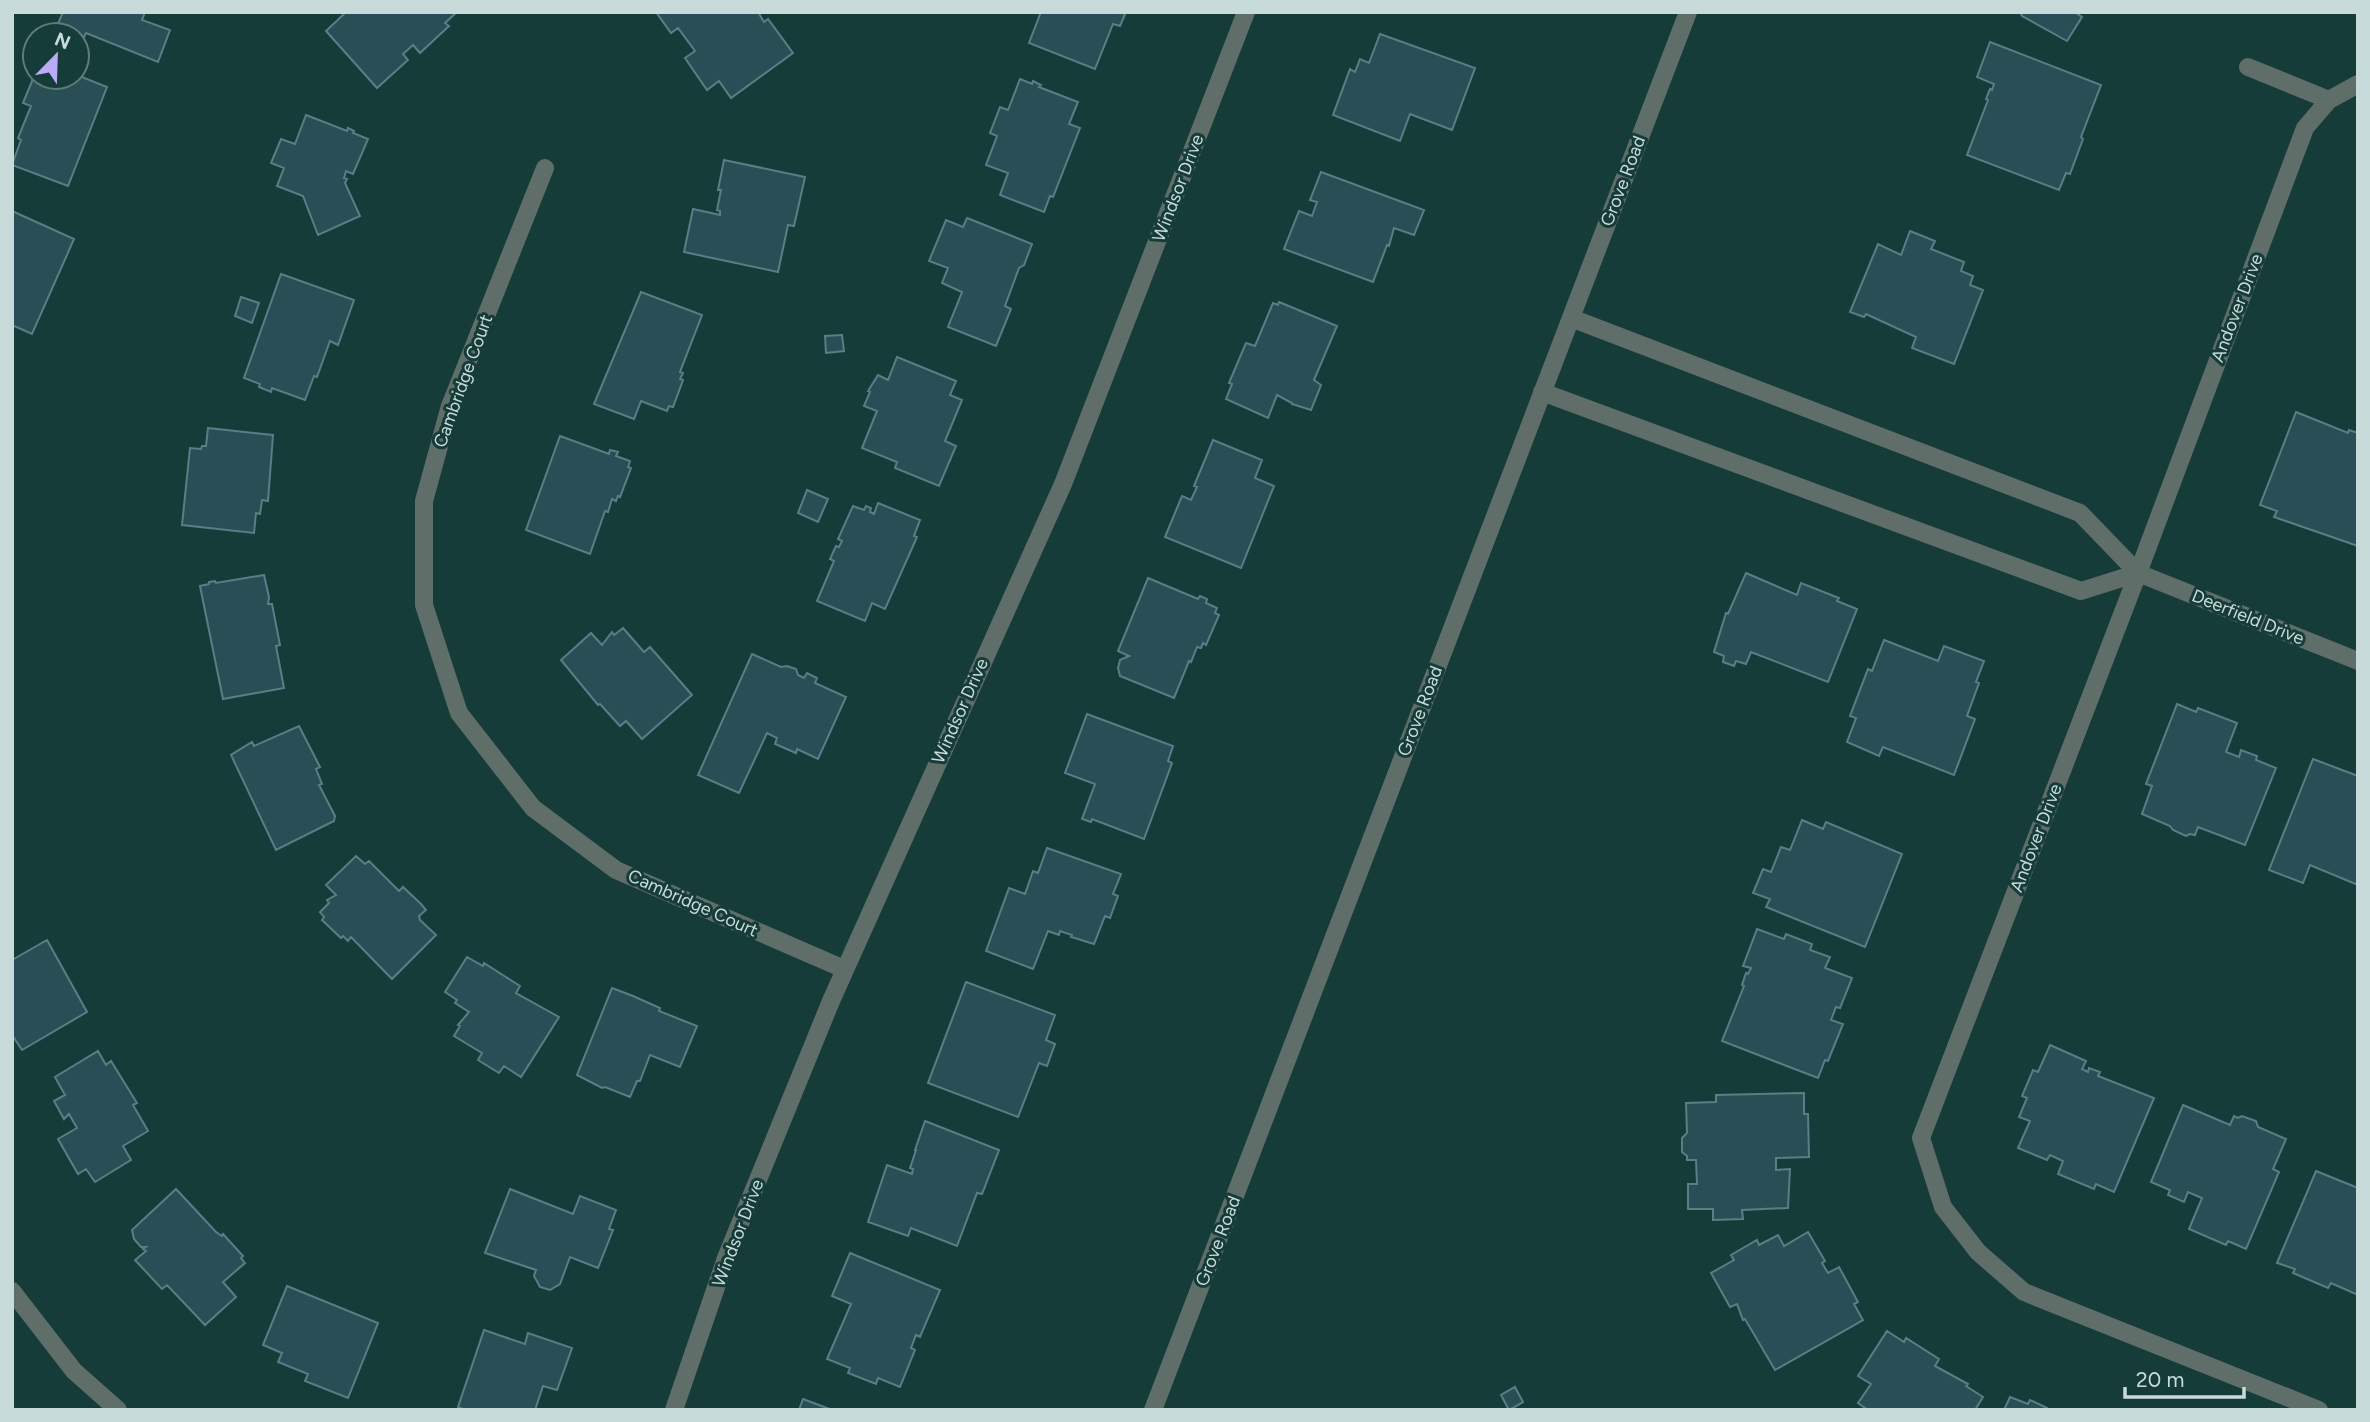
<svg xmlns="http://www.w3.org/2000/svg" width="2370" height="1422" font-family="Figtree,sans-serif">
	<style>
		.building { fill: #2a4e55; stroke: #597e85; stroke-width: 2 }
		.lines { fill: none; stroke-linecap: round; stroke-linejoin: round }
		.minor { stroke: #5f6e68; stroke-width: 18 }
		.labels { text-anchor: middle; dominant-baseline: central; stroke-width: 6; stroke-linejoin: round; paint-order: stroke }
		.street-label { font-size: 18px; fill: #c7dbda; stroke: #163c3a }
	</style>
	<rect width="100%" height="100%" fill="#163c3a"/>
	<path class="building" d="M 63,12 L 145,12 L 142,20 L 170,30 L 158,62 L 86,33 L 84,37 L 57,26 Z
		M 346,12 L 457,12 L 445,23 L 449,26 L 420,53 L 413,45 L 403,54 L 408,60 L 377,88 L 326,31 Z
		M 656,12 L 758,12 L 764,22 L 768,19 L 793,53 L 731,98 L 719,81 L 707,90 L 685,58 L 695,51 L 678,28 L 671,33 Z
		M 1041,12 L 1126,12 L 1120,26 L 1113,24 L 1095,69 L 1029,43 Z
		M 2020,12 L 2075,12 L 2082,17 L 2067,41 L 2022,16 Z
		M 1380,34 L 1475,68 L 1452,130 L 1410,114 L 1400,141 L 1333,115 L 1350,69 L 1355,72 L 1360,59 L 1369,63 Z
		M 1990,42 L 2101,85 L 2081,137 L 2083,139 L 2070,174 L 2066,173 L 2059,190 L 1967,155 L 1988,100 L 1986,99 L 1990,89 L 1992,90 L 1994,84 L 1977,77 Z
		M 35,74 L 35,77 L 77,75 L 107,87 L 68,186 L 12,165 L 21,140 L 18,138 L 31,106 L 23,103 Z
		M 1020,79 L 1032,84 L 1033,81 L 1041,85 L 1039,87 L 1078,102 L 1069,124 L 1080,128 L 1053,197 L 1050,196 L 1044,212 L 1000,195 L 1008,173 L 986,165 L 997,136 L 990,133 L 1000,107 L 1008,110 Z
		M 306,115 L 347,131 L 348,128 L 354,131 L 353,133 L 368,139 L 353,174 L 346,171 L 344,178 L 347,179 L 345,183 L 360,216 L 318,235 L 303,196 L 277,186 L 284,168 L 271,163 L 281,139 L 295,144 Z
		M 724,160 L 805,177 L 794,226 L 788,225 L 778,272 L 684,252 L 693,209 L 720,215 L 720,211 L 717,210 L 721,190 L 718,190 Z
		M 1321,172 L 1424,210 L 1414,235 L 1394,228 L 1389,246 L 1387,245 L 1373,282 L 1284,249 L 1299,211 L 1312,216 L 1317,202 L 1310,200 Z
		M 12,211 L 74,239 L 32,334 L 12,325 Z
		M 967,218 L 1032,244 L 1024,265 L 1019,268 L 1005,306 L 1011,309 L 996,346 L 948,327 L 962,292 L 942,283 L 948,268 L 929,261 L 946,220 L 963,227 Z
		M 1910,231 L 1935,241 L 1931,249 L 1964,262 L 1961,271 L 1973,276 L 1970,285 L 1983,290 L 1954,364 L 1912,348 L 1916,337 L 1866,314 L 1864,317 L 1850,312 L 1878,244 L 1901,255 Z
		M 281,274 L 354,300 L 338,345 L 330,341 L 317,377 L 314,376 L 305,400 L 272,388 L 271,392 L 259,387 L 260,384 L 244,378 Z
		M 641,292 L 702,315 L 680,372 L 683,373 L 680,379 L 683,380 L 673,407 L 669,406 L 667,411 L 641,401 L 634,419 L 594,404 Z
		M 241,297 L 259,303 L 252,323 L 235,316 Z
		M 1279,302 L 1337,326 L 1314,380 L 1321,385 L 1311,410 L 1292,404 L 1292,403 L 1277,395 L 1268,418 L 1226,399 L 1232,384 L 1229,383 L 1246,343 L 1255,346 L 1273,303 L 1278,305 Z
		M 842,335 L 844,351 L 826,353 L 825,336 Z
		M 897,357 L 956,381 L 950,395 L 962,400 L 945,441 L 956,446 L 939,486 L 895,468 L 897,462 L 862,448 L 877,411 L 864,406 L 870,392 L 868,391 L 878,375 L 888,380 Z
		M 2296,412 L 2348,433 L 2349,430 L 2358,433 L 2358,546 L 2274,517 L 2277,511 L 2260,505 Z
		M 208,428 L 273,435 L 268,501 L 262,500 L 260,514 L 256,513 L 254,533 L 182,525 L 190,448 L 201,449 L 202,446 L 206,446 Z
		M 560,436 L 609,454 L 610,450 L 618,452 L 616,456 L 630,461 L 628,467 L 631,468 L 620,497 L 618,496 L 616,501 L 612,499 L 608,512 L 605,511 L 590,554 L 526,530 Z
		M 1213,440 L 1262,460 L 1255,478 L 1274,486 L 1241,568 L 1165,537 L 1182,496 L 1191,500 L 1197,487 L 1194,486 Z
		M 807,490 L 828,499 L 818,522 L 798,513 Z
		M 878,503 L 920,520 L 914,536 L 917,537 L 885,609 L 872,603 L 865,621 L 817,601 L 834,561 L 830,559 L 836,546 L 839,547 L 842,541 L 838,539 L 853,506 L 864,510 L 866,506 L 871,508 L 870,512 L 874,514 Z
		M 1746,573 L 1797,595 L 1801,583 L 1839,598 L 1837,601 L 1857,609 L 1828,682 L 1751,652 L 1746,664 L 1736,661 L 1734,666 L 1723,662 L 1724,656 L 1714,652 L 1726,613 L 1728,614 Z
		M 264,575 L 269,597 L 268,604 L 272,604 L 280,645 L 276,646 L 284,688 L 223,699 L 200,586 L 209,584 L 209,582 L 215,581 L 216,583 Z
		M 1148,578 L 1198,599 L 1200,596 L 1207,599 L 1206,603 L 1217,608 L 1215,613 L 1219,615 L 1206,645 L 1203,643 L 1201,648 L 1197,647 L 1191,662 L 1189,661 L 1174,698 L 1120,676 L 1118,668 L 1120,660 L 1129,656 L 1118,651 Z
		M 623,628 L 644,652 L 650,647 L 692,695 L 642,739 L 626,721 L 620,726 L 600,704 L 598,705 L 561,660 L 591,633 L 602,645 L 612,632 L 614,635 Z
		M 1884,640 L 1938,661 L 1944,646 L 1984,661 L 1976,682 L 1979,683 L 1967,716 L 1975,719 L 1954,775 L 1883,747 L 1879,756 L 1847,742 L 1856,718 L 1850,716 L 1868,669 L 1872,671 Z
		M 752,654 L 781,667 L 787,666 L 796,669 L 798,675 L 804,678 L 807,673 L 817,678 L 815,683 L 846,697 L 818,759 L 797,749 L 796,753 L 775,744 L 777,738 L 767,733 L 739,793 L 698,775 Z
		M 2177,704 L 2196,712 L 2198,708 L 2237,723 L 2226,752 L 2239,757 L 2241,750 L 2257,756 L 2256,760 L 2276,768 L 2245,845 L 2198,827 L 2195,835 L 2190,834 L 2186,836 L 2173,830 L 2170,826 L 2142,814 L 2152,786 L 2146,784 Z
		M 1087,714 L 1173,746 L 1168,761 L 1172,763 L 1144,839 L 1092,819 L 1091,822 L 1082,819 L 1095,784 L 1065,773 Z
		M 299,726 L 320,767 L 316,769 L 322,784 L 319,785 L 335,816 L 334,821 L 276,850 L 231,755 L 252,742 L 254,746 Z
		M 2313,759 L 2358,776 L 2358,885 L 2310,865 L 2303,883 L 2269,870 Z
		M 1802,820 L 1823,829 L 1826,822 L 1902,854 L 1865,947 L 1766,907 L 1770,899 L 1753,893 L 1763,869 L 1771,872 L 1781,847 L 1790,850 Z
		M 1047,848 L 1121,874 L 1113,894 L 1118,896 L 1110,918 L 1105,916 L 1094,944 L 1071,937 L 1072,935 L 1060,931 L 1059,935 L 1048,931 L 1033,969 L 986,951 L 1009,888 L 1025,894 L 1033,871 L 1038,873 Z
		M 356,856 L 365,864 L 369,861 L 399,891 L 403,887 L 421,904 L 426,910 L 419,916 L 420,920 L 436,935 L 392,979 L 351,937 L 348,941 L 343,936 L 341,938 L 322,920 L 324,917 L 320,912 L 329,903 L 327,900 L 336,895 L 326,885 Z
		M 1757,929 L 1784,939 L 1786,934 L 1812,944 L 1810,950 L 1830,957 L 1825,968 L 1852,978 L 1840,1008 L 1836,1007 L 1831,1020 L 1843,1024 L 1828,1061 L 1825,1060 L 1818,1078 L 1722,1041 L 1744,986 L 1742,985 L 1746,973 L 1748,974 L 1751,968 L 1743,966 Z
		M 47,940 L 87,1012 L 22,1050 L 12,1035 L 12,960 Z
		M 467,957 L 483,966 L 484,963 L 520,986 L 516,993 L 559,1017 L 521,1077 L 504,1066 L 499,1073 L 478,1060 L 482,1053 L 454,1036 L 460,1026 L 458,1025 L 469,1012 L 455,1003 L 457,1000 L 445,992 Z
		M 966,982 L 1055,1015 L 1046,1040 L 1055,1044 L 1047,1066 L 1039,1063 L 1018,1117 L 928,1083 Z
		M 612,988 L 633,996 L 660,1008 L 659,1011 L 697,1026 L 680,1067 L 650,1055 L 640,1081 L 637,1081 L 630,1097 L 605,1087 L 602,1088 L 577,1075 Z
		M 2050,1045 L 2086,1061 L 2082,1069 L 2088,1072 L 2089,1068 L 2100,1072 L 2098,1076 L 2154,1098 L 2114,1192 L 2096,1184 L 2094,1189 L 2058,1174 L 2063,1161 L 2050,1155 L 2047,1160 L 2018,1148 L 2030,1121 L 2019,1117 L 2027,1098 L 2022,1096 L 2033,1070 L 2038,1072 Z
		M 98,1051 L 106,1065 L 111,1061 L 137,1103 L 133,1105 L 148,1131 L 123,1146 L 131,1160 L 95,1182 L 86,1169 L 78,1174 L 58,1139 L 77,1128 L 69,1114 L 64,1119 L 54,1101 L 65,1095 L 55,1077 Z
		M 1804,1093 L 1804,1114 L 1808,1114 L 1809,1157 L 1776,1158 L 1776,1170 L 1790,1169 L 1788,1208 L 1742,1210 L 1743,1219 L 1713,1220 L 1713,1209 L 1688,1209 L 1688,1184 L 1697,1184 L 1696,1160 L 1687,1160 L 1687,1156 L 1682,1152 L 1682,1138 L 1687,1133 L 1686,1103 L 1716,1102 L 1716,1095 Z
		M 2183,1105 L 2230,1125 L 2234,1116 L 2238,1118 L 2242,1116 L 2256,1121 L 2258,1127 L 2286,1139 L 2273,1169 L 2279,1172 L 2246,1249 L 2228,1241 L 2226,1245 L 2189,1229 L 2202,1198 L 2188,1192 L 2184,1202 L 2168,1195 L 2170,1190 L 2151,1182 Z
		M 925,1121 L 999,1150 L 982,1194 L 977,1193 L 957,1246 L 911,1228 L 908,1236 L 868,1222 L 887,1165 L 912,1174 L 913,1169 L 910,1168 L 916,1150 L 915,1150 Z
		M 2316,1171 L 2358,1188 L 2358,1295 L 2331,1283 L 2328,1288 L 2293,1273 L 2295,1269 L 2277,1263 Z
		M 176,1189 L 216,1232 L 222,1236 L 223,1234 L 243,1256 L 241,1258 L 245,1263 L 223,1282 L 236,1297 L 205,1325 L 167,1285 L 162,1289 L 135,1260 L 146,1251 L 143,1249 L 146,1247 L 141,1247 L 134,1239 L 132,1230 Z
		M 510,1189 L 573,1214 L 580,1196 L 616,1210 L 609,1229 L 613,1230 L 598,1268 L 570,1257 L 560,1284 L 550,1290 L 540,1287 L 534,1276 L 536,1270 L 485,1253 Z
		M 1808,1232 L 1825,1261 L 1822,1263 L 1828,1273 L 1839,1267 L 1858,1302 L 1854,1304 L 1863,1320 L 1775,1370 L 1745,1319 L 1743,1320 L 1737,1304 L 1730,1307 L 1711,1273 L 1734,1260 L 1731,1255 L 1757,1240 L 1759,1245 L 1778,1235 L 1784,1246 Z
		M 850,1253 L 940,1290 L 920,1337 L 916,1335 L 911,1348 L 915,1350 L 900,1387 L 878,1378 L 876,1384 L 848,1373 L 850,1368 L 827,1359 L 851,1304 L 832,1296 Z
		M 287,1286 L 378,1323 L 348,1398 L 305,1381 L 308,1374 L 278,1362 L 282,1353 L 263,1345 Z
		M 484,1330 L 525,1344 L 528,1333 L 572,1348 L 557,1390 L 543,1386 L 535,1410 L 465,1410 L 458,1407 Z
		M 1887,1331 L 1904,1342 L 1906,1338 L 1939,1359 L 1935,1366 L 1968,1384 L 1966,1386 L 1983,1397 L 1975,1410 L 1868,1410 L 1858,1403 L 1871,1384 L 1858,1376 Z
		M 1515,1387 L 1523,1402 L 1509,1410 L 1501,1395 Z
		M 2010,1397 L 2028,1404 L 2030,1400 L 2047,1408 L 2047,1410 L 2004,1410 Z
		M 803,1399 L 832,1410 L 799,1410 Z"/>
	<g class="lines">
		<path class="minor" d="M 2248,67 L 2329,100
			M 545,168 L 450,406 L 424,501 L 424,605 L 459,713 L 533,808 L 616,870 L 844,969
			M 1571,318 L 2080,513 L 2138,573 L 2358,661
			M 1542,392 L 2081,591 L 2138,573
			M 12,1291 L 74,1371 L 118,1410
			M 674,1410 L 726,1258 L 831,1001 L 1063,484 L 1246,12
			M 1153,1410 L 1688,12
			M 2319,1410 L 2024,1292 L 1978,1252 L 1943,1207 L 1921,1138 L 2138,573 L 2305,128 L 2329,100 L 2358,84"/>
	</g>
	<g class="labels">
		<g class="street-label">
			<text transform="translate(1623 181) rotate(-69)">Grove Road</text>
			<text transform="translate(1178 188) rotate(-69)">Windsor Drive</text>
			<text transform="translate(2237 308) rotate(-69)">Andover Drive</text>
			<text transform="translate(463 381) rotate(-70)">Cambridge Court</text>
			<text transform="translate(2248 617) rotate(22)">Deerfield Drive</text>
			<text transform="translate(960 711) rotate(-66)">Windsor Drive</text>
			<text transform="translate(1420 711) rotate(-69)">Grove Road</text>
			<text transform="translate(2036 838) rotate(-69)">Andover Drive</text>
			<text transform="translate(693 903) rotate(24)">Cambridge Court</text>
			<text transform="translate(738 1233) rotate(-69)">Windsor Drive</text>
			<text transform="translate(1218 1241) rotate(-69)">Grove Road</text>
		</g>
	</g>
	<rect width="2370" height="1422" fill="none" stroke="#c7dbda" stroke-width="28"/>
	<g transform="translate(56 56) rotate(23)"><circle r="33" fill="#163c3a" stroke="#5d7c7a" stroke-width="2"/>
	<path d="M0-5L12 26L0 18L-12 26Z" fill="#b9abf7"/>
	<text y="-10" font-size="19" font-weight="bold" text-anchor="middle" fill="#c7dbda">N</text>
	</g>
	<path d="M2125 1387v10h119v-10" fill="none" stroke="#c7dbda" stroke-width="3.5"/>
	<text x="2136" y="1387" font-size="21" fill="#c7dbda" stroke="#163c3a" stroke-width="5" paint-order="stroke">20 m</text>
</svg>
